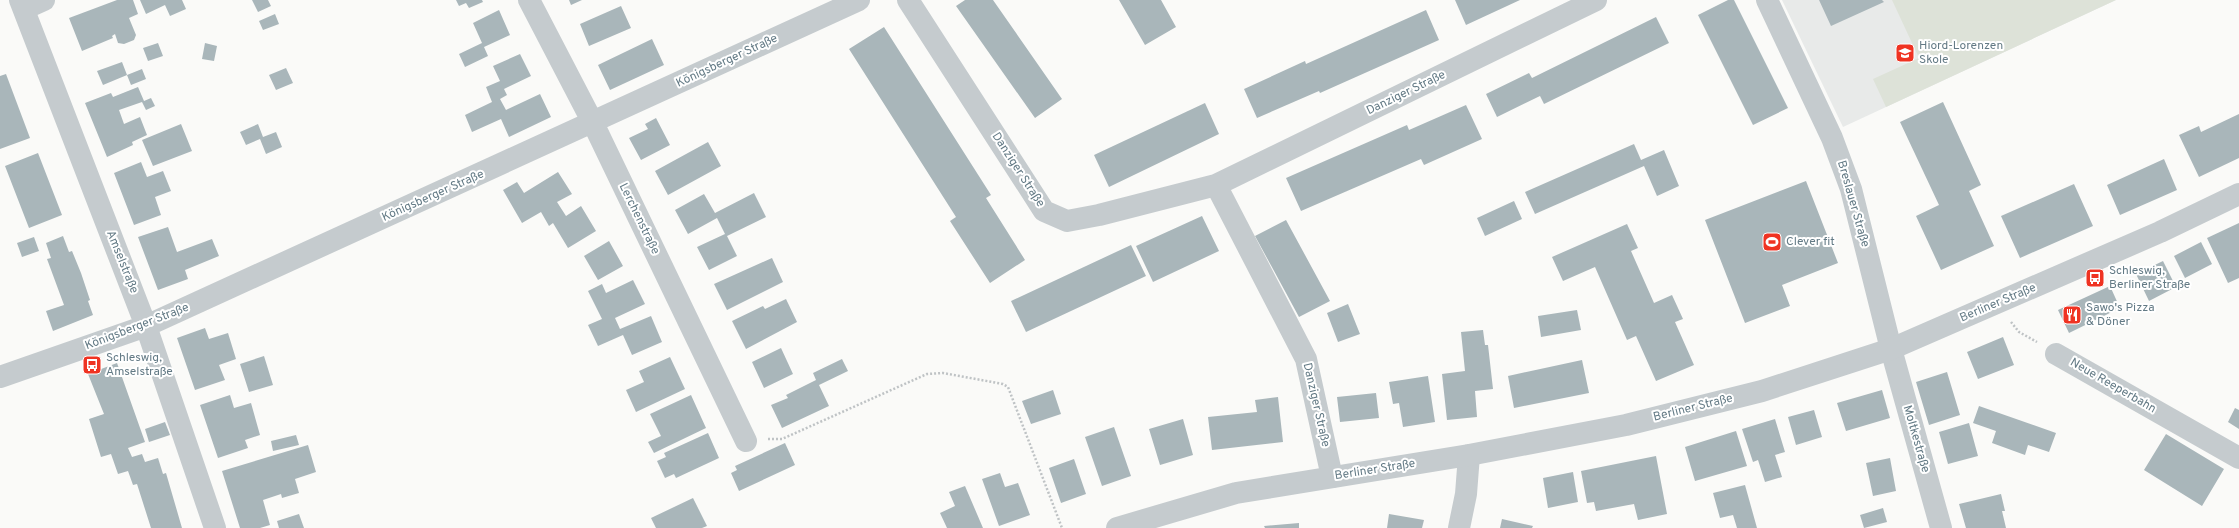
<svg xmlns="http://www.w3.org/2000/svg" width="2239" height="528" font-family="Overpass,sans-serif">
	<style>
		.built { fill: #e8eae9 }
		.green { fill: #dde2d8 }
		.building { fill: #a9b6ba }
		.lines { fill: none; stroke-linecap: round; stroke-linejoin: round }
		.path { stroke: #bfc3c5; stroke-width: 2.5; stroke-dasharray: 2 2; stroke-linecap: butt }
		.minor { stroke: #c5cbce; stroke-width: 22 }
		.tertiary { stroke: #c5cbce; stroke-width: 22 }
		.labels { text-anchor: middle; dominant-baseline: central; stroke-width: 4; stroke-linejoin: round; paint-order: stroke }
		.poi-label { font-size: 12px; fill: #637a85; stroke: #fff; text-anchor: start }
		.street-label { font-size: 12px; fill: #637a85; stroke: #fff }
	</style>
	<rect width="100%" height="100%" fill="#fafaf8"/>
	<path class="built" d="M 1782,0 L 2116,0 L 1843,127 Z"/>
	<path class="green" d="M 1892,0 L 2116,0 L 1886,107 L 1873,79 L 1919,58 Z"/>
	<path class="building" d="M 117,0 L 133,0 L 138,14 L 129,18 L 136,35 L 134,40 L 124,44 L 118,43 L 115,34 L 112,36 L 113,38 L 82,51 L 69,18 Z
		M 140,0 L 182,0 L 186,9 L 170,16 L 165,5 L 146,14 Z
		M 252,0 L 268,0 L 271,6 L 258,12 Z
		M 456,0 L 482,0 L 483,2 L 469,8 L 466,3 L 459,6 Z
		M 569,0 L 582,0 L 571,5 Z
		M 965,0 L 993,0 L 1062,99 L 1035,118 L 956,6 Z
		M 1119,0 L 1161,0 L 1176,27 L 1145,45 Z
		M 1455,0 L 1520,0 L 1466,25 Z
		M 1728,0 L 1734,0 L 1788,108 L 1753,125 L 1698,15 Z
		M 1819,0 L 1882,0 L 1884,2 L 1831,26 Z
		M 621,6 L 631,28 L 589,46 L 580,24 Z
		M 499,10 L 510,35 L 484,47 L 488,56 L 465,67 L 459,54 L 482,43 L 473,23 Z
		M 1426,10 L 1439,40 L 1320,93 L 1319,91 L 1257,118 L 1244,89 L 1305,61 L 1306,64 Z
		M 275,14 L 279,24 L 263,30 L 259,21 Z
		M 1656,17 L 1669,43 L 1544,104 L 1540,96 L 1497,117 L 1486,94 L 1529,73 L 1532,78 Z
		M 884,27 L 991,195 L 986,198 L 1025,260 L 990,283 L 950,221 L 956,217 L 849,49 Z
		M 652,39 L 664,65 L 610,90 L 598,65 Z
		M 158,43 L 163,56 L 148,61 L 143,48 Z
		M 205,43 L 217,46 L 214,61 L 202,59 Z
		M 520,54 L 531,76 L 504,89 L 507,95 L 500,99 L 506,110 L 540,94 L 551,117 L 509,137 L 501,119 L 472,132 L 465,115 L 492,102 L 486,87 L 500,81 L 493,66 Z
		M 122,62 L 127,75 L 103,85 L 97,71 Z
		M 286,68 L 293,83 L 276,90 L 269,75 Z
		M 142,69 L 146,79 L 131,85 L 127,75 Z
		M 6,74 L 30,138 L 0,149 L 0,76 Z
		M 138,87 L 144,101 L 151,98 L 155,106 L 146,110 L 142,102 L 119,110 L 124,124 L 140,117 L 147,135 L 132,142 L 133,145 L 107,157 L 85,103 L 111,93 L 113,97 Z
		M 1943,102 L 1981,185 L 1969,191 L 1994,246 L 1941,270 L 1916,216 L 1939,205 L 1900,122 Z
		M 1205,103 L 1219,134 L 1109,187 L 1094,155 Z
		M 1466,105 L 1482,139 L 1424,165 L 1421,159 L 1301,211 L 1286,178 L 1407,125 L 1409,130 Z
		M 2239,114 L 2239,158 L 2199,177 L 2179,135 L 2199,126 L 2201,132 Z
		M 656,118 L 670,145 L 641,160 L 629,138 L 648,129 L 645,124 Z
		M 181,124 L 192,151 L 153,166 L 142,140 Z
		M 258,124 L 263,137 L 276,132 L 282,147 L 266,154 L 260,139 L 246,145 L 240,132 Z
		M 708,142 L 721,166 L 668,195 L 655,171 Z
		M 1634,144 L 1641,160 L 1664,150 L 1679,186 L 1657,196 L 1644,166 L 1535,214 L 1525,192 Z
		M 38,153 L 62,215 L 29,228 L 5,166 Z
		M 2164,159 L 2177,190 L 2120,215 L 2107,185 Z
		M 141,162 L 147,177 L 163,171 L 171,191 L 155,197 L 161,215 L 134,225 L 114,173 Z
		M 558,172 L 572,194 L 557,202 L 566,216 L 581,206 L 596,231 L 568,248 L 553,223 L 549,226 L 541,212 L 522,223 L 503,190 L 517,182 L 524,193 Z
		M 1806,181 L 1838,263 L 1782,285 L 1790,306 L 1745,323 L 1705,220 Z
		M 2074,184 L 2093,226 L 2020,258 L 2001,216 Z
		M 754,193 L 766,217 L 727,236 L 737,256 L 709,270 L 697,247 L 725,234 L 717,218 L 688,234 L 675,210 L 704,194 L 715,213 Z
		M 1514,201 L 1522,219 L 1485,236 L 1477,218 Z
		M 1202,216 L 1219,251 L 1153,282 L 1136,246 Z
		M 1286,220 L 1330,301 L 1299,317 L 1255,236 Z
		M 2239,223 L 2239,278 L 2228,283 L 2207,238 Z
		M 1627,224 L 1638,248 L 1631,251 L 1654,303 L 1672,295 L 1683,319 L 1675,322 L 1694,365 L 1656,381 L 1636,336 L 1627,340 L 1595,267 L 1563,281 L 1552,257 Z
		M 168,227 L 177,252 L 212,239 L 219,256 L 185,270 L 188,279 L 158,290 L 138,237 Z
		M 63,236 L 69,252 L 72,251 L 81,273 L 90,300 L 88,301 L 93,315 L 53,331 L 46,311 L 64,305 L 47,259 L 51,258 L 46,243 Z
		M 34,237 L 39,251 L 22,257 L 17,243 Z
		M 609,241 L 623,266 L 598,280 L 584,256 Z
		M 2201,242 L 2212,264 L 2185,278 L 2174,256 Z
		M 1131,245 L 1146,276 L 1026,332 L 1011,301 Z
		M 772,258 L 783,282 L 727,310 L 714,284 Z
		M 2163,261 L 2176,287 L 2149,301 L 2136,274 Z
		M 633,280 L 645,304 L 615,318 L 620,329 L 651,316 L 662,342 L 632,355 L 623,335 L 598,346 L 588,325 L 602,319 L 588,291 L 602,284 L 606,293 Z
		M 2110,286 L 2120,308 L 2069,333 L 2058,310 Z
		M 786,299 L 797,322 L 746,349 L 732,321 L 763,306 L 765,309 Z
		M 1348,304 L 1360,334 L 1338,342 L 1327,313 Z
		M 1577,310 L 1581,330 L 1541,337 L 1538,316 Z
		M 205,328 L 209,339 L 228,333 L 236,359 L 219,365 L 225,380 L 195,390 L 177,338 Z
		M 1483,330 L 1485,345 L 1488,345 L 1493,389 L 1475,391 L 1477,417 L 1447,420 L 1442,374 L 1465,371 L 1461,332 Z
		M 2003,337 L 2014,365 L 1978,379 L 1967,352 Z
		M 781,348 L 793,374 L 764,388 L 752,362 Z
		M 264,356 L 273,385 L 249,392 L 240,364 Z
		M 670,357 L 685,389 L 636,412 L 626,390 L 644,382 L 639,371 Z
		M 842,359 L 848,371 L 819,385 L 829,406 L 782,428 L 771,405 L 788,398 L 786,395 L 816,380 L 813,373 Z
		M 1582,360 L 1589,393 L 1514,408 L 1508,376 Z
		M 117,363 L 145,442 L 128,448 L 132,457 L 142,454 L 145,462 L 158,458 L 163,474 L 166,473 L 182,528 L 151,528 L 137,484 L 133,485 L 128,471 L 118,474 L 111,454 L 101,457 L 89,419 L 104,414 L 88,374 Z
		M 1947,372 L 1960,415 L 1929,425 L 1916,382 Z
		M 1428,376 L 1435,422 L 1403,427 L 1399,403 L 1393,404 L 1389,382 Z
		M 1053,390 L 1061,414 L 1031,424 L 1022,401 Z
		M 1882,390 L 1890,418 L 1846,431 L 1837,403 Z
		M 1376,393 L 1379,418 L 1340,422 L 1337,397 Z
		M 230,395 L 234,408 L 251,403 L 260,435 L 245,440 L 248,448 L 218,458 L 200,405 Z
		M 691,395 L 706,428 L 654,453 L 648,442 L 661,436 L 650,414 Z
		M 1278,397 L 1283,442 L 1212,450 L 1208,417 L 1257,412 L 1255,400 Z
		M 1979,406 L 2056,433 L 2049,452 L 2028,445 L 2025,455 L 1992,443 L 1996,431 L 1973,423 Z
		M 2235,408 L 2239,410 L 2239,429 L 2228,422 Z
		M 1814,410 L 1822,437 L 1796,445 L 1788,417 Z
		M 1183,419 L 1193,455 L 1160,465 L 1149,429 Z
		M 1775,419 L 1785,452 L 1775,455 L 1782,477 L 1765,482 L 1758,460 L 1753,462 L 1742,429 Z
		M 165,422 L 170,435 L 149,442 L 145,429 Z
		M 1969,423 L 1978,456 L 1948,464 L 1939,432 Z
		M 1114,427 L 1131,476 L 1102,486 L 1085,437 Z
		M 1736,431 L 1747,466 L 1695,481 L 1685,447 Z
		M 708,433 L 719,458 L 676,478 L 674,474 L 665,478 L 657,461 L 666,457 L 664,453 Z
		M 2166,434 L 2224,469 L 2202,506 L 2144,470 Z
		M 296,435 L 299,445 L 273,451 L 271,441 Z
		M 785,443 L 795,465 L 739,491 L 731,473 L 737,470 L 735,466 Z
		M 308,445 L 316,472 L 295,479 L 299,493 L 282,498 L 281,494 L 263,500 L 270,525 L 260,528 L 240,528 L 222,471 Z
		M 1656,456 L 1667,514 L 1638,520 L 1634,504 L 1596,511 L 1594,502 L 1587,503 L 1581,471 Z
		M 1890,458 L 1896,491 L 1873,496 L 1866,463 Z
		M 1074,459 L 1086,494 L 1061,503 L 1049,468 Z
		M 1573,472 L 1578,502 L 1548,508 L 1543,478 Z
		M 1000,473 L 1005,487 L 1018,483 L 1030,515 L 999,526 L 982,479 Z
		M 1745,485 L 1757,528 L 1737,528 L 1733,515 L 1720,518 L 1713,493 Z
		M 965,486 L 983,528 L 947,528 L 940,513 L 955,506 L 949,492 Z
		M 2001,494 L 2005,511 L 2002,511 L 2006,528 L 1966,528 L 1959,504 Z
		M 693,498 L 707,526 L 702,528 L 656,528 L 651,518 Z
		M 1883,508 L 1887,522 L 1864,528 L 1860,515 Z
		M 299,514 L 304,528 L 279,528 L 277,521 Z
		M 1389,514 L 1424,520 L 1422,528 L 1387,528 Z
		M 1502,519 L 1533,526 L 1532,528 L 1500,528 Z
		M 1299,523 L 1299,528 L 1265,528 L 1264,526 Z"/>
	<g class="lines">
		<path class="path" d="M 2011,322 L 2019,332 L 2037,342
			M 768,439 L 782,439 L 927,374 L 943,373 L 1003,384 L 1008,387 L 1062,528"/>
		<path class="minor" d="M 20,0 L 146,326 L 215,528
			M 529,0 L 593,123 L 746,441
			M 908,0 L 1044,211 L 1067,221 L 1099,215 L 1216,185 L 1596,0
			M 1767,0 L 1832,138 L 1851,189 L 1891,349 L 1941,528
			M 24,9 L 44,0
			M 1216,185 L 1306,359 L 1332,477
			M 2056,354 L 2239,458
			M 0,377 L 146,326 L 859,0
			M 1459,528 L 1466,494 L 1469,455"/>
		<path class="tertiary" d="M 1117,528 L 1236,493 L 1469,455 L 1626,425 L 1762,391 L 1891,349 L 2160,232 L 2239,194"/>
	</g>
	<defs>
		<g id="school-square" transform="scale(1)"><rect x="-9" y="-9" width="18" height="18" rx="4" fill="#ef3322" stroke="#fff"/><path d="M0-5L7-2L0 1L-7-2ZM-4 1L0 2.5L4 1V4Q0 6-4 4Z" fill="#fff"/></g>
		<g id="stadium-square" transform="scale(1)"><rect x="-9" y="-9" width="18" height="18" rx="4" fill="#ef3322" stroke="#fff"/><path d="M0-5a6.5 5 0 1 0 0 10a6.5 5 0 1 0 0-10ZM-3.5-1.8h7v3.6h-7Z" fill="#fff"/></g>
		<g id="bus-square" transform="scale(1)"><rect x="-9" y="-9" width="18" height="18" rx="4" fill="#ef3322" stroke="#fff"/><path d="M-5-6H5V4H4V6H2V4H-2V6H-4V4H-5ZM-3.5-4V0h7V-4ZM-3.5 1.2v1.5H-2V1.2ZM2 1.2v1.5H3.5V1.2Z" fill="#fff"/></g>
		<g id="restaurant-square" transform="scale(1)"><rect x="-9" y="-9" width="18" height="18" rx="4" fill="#ef3322" stroke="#fff"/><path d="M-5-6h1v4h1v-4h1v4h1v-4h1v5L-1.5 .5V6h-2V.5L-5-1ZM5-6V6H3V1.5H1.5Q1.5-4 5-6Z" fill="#fff"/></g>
	</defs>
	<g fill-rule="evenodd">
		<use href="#school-square" x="1905" y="53"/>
		<use href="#stadium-square" x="1772" y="242"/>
		<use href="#bus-square" x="2095" y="278"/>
		<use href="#restaurant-square" x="2072" y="315"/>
		<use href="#bus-square" x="92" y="365"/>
	</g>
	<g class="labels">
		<g class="poi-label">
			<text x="1919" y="46">Hiord-Lorenzen<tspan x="1919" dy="14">Skole</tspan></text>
			<text x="1786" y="242">Clever fit</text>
			<text x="2109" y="271">Schleswig,<tspan x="2109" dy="14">Berliner Straße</tspan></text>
			<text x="2086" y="308">Sawo's Pizza<tspan x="2086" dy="14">&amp; Döner</tspan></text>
			<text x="106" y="358">Schleswig,<tspan x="106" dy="14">Amselstraße</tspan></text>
		</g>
		<g class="street-label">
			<text transform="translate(727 61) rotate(-25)">Königsberger Straße</text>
			<text transform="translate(1406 93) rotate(-26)">Danziger Straße</text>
			<text transform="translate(1018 170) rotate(57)">Danziger Straße</text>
			<text transform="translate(433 196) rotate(-24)">Königsberger Straße</text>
			<text transform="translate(1853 204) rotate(74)">Breslauer Straße</text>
			<text transform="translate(639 219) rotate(64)">Lerchenstraße</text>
			<text transform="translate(122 262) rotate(68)">Amselstraße</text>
			<text transform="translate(1998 303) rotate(-23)">Berliner Straße</text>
			<text transform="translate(137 327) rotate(-21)">Königsberger Straße</text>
			<text transform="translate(2113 386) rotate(30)">Neue Reeperbahn</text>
			<text transform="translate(1316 405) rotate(77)">Danziger Straße</text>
			<text transform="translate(1693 408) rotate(-14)">Berliner Straße</text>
			<text transform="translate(1916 439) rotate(74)">Moltkestraße</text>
			<text transform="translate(1375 470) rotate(-9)">Berliner Straße</text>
		</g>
	</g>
</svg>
